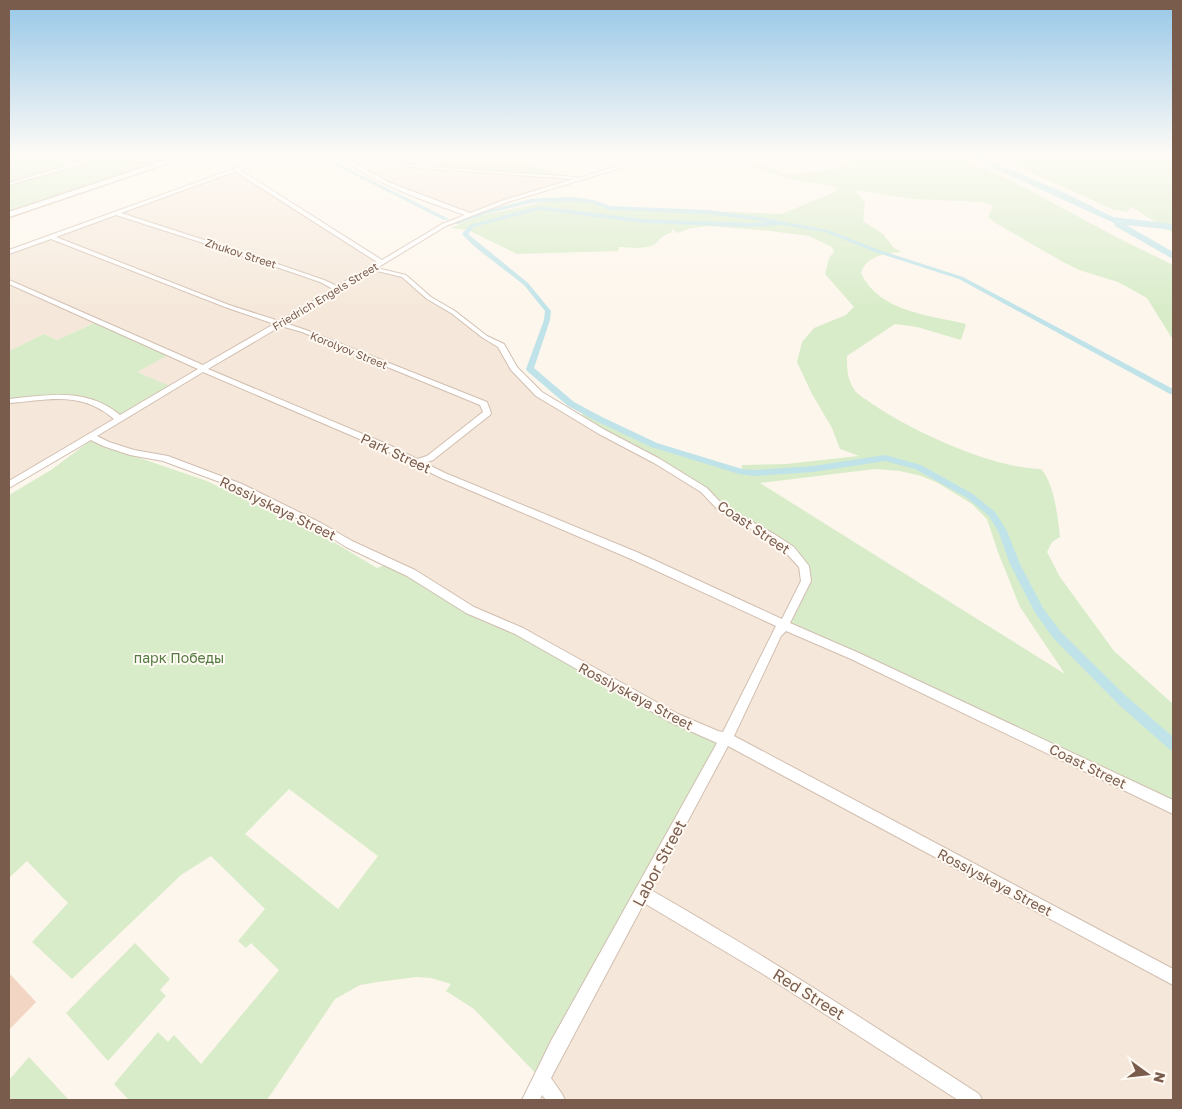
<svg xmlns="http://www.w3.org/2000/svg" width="1182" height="1109" font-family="'Golos Text',sans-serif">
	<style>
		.residential { fill: #f5e8da }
		.green { fill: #d8ecc9; fill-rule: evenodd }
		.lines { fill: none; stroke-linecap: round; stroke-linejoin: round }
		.canal { fill: #bfe3e8; fill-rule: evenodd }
		.river { fill: #bfe3e8; fill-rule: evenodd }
		.building { fill: #f3d5c3 }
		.street-casing { stroke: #d1beb0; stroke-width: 2 }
		.secondary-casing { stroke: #d6c0b0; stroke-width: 3 }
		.street { fill: #fff; fill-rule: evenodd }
		.secondary { fill: #fff; fill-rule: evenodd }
		.labels { text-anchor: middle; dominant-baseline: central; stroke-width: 4; stroke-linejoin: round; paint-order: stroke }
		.far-street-label { font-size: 11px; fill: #7a5c4d; stroke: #fffaf3 }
		.street-label { font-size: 14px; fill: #7a5c4d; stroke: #fffaf3 }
		.park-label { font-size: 14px; fill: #537a41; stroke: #fffaf3 }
		.near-street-label { font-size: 16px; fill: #7a5c4d; stroke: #fffaf3 }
	</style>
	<rect width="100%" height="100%" fill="#fdf6ec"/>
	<path class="residential" d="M 343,157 L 431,168 L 582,178 L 468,214 L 413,195 L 352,166 Z
		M 233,171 L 238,171 L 381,262 L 372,268 L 400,274 L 429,298 L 497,344 L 514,368 L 539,394 L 627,444 L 762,530 L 1093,767 L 1173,807 L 1173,1100 L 556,1100 L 541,1079 L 717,737 L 239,486 L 178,464 L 133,453 L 91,436 L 9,485 L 9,401 L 20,400 L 136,372 L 171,353 L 99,321 L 57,340 L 44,334 L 9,351 L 9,252 Z"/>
	<path class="green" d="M 9,155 L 183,155 L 9,212 Z
		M 382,155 L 396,155 L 422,161 L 530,165 L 567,176 L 432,166 L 367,158 Z
		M 711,155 L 732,155 L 790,175 L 829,170 L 863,155 L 954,155 L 1016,183 L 1116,237 L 1173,265 L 1173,340 L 1147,298 L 1118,282 L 1079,270 L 1063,262 L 994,222 L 988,217 L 993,206 L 983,202 L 913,199 L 854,190 L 865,202 L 863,221 L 883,234 L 894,248 L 902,252 C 886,253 866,256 861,273 C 879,312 929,315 966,324 L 961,340 L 917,327 L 895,324 L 847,356 C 847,370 847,380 856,392 C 860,396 867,400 871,403 C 911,431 992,468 1041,469 C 1054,483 1058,517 1060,537 L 1052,542 L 1047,552 L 1060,577 L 1114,651 L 1173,704 L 1173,807 L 1093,767 L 784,625 L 806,572 L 790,550 L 731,515 L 710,495 L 579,418 L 585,412 L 654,445 L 741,472 L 742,465 L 786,464 L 859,456 L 840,449 L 832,428 L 812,394 L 797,362 L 802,342 L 814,328 L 846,315 L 854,307 L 825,274 L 829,258 L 834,252 L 832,247 L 809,236 L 770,231 L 709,226 L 692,228 L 677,233 L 672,229 L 671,233 C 662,235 661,239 655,244 C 646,250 629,247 619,247 L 618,251 L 517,254 L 468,230 L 451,228 L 478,216 L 561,199 L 594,202 L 610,208 L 782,214 L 835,192 L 838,188 C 822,183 804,183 787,178 C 762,171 737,161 711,155 ZM 875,469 L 900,471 L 921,476 L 938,483 L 972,504 L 987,519 L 998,552 L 1020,607 L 1065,674 L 760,483 Z
		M 994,155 L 1173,155 L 1164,158 L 1173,161 L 1173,233 L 1130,206 L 1128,212 L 1114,210 Z
		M 99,321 L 172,353 L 137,372 L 172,387 L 119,419 L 106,407 L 64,396 L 9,401 L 9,351 L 44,334 L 57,340 Z
		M 90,441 L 207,481 L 322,535 L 377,568 L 390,563 L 561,656 L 726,738 L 541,1079 L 474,1009 L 446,991 L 451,984 L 431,978 L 416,977 L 378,982 L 360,985 L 335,999 L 267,1100 L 129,1100 L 114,1084 L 158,1032 L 168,1042 L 174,1035 L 201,1064 L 279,970 L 251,943 L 246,948 L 238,941 L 265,909 L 211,856 L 181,875 L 72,979 L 32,942 L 68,903 L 27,861 L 9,878 L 9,495 L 51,470 ZM 289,789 L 378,856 L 338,909 L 245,834 Z
		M 135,943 L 170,979 L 160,990 L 166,996 L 108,1061 L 66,1013 Z
		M 29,1057 L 69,1100 L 9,1100 L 9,1080 Z"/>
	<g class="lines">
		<path class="canal" d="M 315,155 L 321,155 L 449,219 L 444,220 Z
			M 570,197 L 594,200 L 610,206 L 708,210 L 760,217 L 828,230 L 879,250 L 963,277 L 1173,389 L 1173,394 L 1170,394 L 959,279 L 875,252 L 825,232 L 782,225 L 749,227 L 642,223 L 539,210 L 474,227 L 468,234 L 528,283 L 551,311 L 550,320 L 534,368 L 574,402 L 602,417 L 657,443 L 742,469 L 754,470 L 813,466 L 885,455 L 921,465 L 973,494 L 995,512 L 1007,531 L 1020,564 L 1043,608 L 1061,632 L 1126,696 L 1173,737 L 1173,751 L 1169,749 L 1118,704 L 1053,638 L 1034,611 L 1010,564 L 999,533 L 989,516 L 967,498 L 915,469 L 885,461 L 813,472 L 754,476 L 739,474 L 651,447 L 596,421 L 568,406 L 527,371 L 526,369 L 544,320 L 545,311 L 524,285 L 475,247 L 462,234 L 470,225 L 539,206 L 642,219 L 749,223 L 769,222 L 708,214 L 609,210 L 593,203 L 570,201 L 531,203 L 485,214 L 458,224 L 453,223 L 481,212 L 531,199 Z"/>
		<path class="river" d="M 965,155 L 976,155 L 1065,193 L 1113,217 L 1173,224 L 1173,230 L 1126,225 L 1173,252 L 1173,259 L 1115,226 L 1114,223 Z"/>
	</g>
	<path class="building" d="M 9,973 L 36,1002 L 9,1030 Z"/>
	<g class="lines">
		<g class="street-casing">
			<path id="street" d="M 29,155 L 37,155 L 9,164 L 9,162 Z
				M 94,155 L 165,163 L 163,164 L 103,158 L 9,185 L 9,183 L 96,157 Z
				M 272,155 L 279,155 L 240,170 L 382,260 L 442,224 L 465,215 C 421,200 379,185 340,158 L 340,156 L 431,167 L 576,177 L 578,178 L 656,155 L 664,155 L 508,202 L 446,226 L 377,268 L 406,275 L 431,297 L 455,311 L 487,336 L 504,344 L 517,367 L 542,392 L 605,430 L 660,459 L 707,488 L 725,507 L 774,534 L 794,547 L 809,566 L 811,581 L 790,623 L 859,653 L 1173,800 L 1173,814 L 851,659 L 786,631 L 781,636 L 734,736 L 1173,969 L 1173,985 L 728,746 L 651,890 C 763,954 871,1024 979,1094 L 982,1100 L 958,1100 L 763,974 L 644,903 L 551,1078 L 562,1094 L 565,1100 L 546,1100 L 542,1095 L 540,1100 L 522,1100 L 551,1041 L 717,743 L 670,722 L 515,634 L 466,613 L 407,576 L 346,547 L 315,527 L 236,488 L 163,461 L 130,455 L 103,446 L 91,440 L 9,488 L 9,481 L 114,419 C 81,390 48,400 9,403 L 9,399 C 49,395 86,387 120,415 L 198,369 L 9,284 L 9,280 L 203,365 L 274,324 L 225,307 L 51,239 L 9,254 L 9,250 ZM 348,159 L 431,169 L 574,179 L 504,200 L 470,213 L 388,182 ZM 236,171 L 236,172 L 377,262 L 337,286 L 324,280 L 263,259 L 121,213 ZM 116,215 L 259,261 L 320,282 L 333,289 L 279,321 L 229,305 L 56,237 ZM 373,270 L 402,277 L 427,299 L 451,313 L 483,338 L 498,347 L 511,370 L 536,396 L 599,434 L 654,463 L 701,492 L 719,511 L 768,538 L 786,553 L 799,567 L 801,581 L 782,619 L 639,553 L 445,473 L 425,463 L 433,460 L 490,415 L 491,413 L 487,402 L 306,330 L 285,323 ZM 281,326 L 302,332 L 480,405 L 483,412 L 427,456 L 417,459 L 389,445 L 208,369 ZM 203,372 L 383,449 L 439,477 L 631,559 L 776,626 L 723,732 L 718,731 L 678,714 L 523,628 L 474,607 L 415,570 L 352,541 L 321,523 L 242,484 L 168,456 L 134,450 L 109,442 L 97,436 Z"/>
		</g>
		<g class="secondary-casing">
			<path id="secondary" d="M 181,155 L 192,155 L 9,217 L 9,212 Z"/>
		</g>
		<use href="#street" class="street"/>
		<use href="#secondary" class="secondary"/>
	</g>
	<linearGradient id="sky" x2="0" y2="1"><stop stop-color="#97c7e8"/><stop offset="0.5" stop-color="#fefbf6"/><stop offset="1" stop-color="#fefbf6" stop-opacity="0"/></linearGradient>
	<rect width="1182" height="311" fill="url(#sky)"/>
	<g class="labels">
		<g class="far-street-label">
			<text transform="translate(241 253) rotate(18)">Zhukov Street</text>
			<text transform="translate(325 296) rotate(-31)">Friedrich Engels Street</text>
			<text transform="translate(349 350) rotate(22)">Korolyov Street</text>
		</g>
		<g class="street-label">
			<text transform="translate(396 453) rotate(25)">Park Street</text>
			<text transform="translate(278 508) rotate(26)">Rossiyskaya Street</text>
			<text transform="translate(754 527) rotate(34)">Coast Street</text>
			<text transform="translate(636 696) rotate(28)">Rossiyskaya Street</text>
			<text transform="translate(1088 766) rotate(26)">Coast Street</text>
			<text transform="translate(995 882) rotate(28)">Rossiyskaya Street</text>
		</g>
		<g class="park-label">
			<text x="179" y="657">парк Победы</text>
		</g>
		<g class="near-street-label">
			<text transform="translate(659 863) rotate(-62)">Labor Street</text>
			<text transform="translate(809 994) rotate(32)">Red Street</text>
		</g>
	</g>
	<rect width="1182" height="1109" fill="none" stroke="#7a5c4d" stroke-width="20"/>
	<g transform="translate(1147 1074) rotate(105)" stroke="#fffaf3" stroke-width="4" paint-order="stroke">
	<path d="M0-4L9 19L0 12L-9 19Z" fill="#7a5c4d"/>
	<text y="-8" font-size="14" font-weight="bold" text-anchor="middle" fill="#7a5c4d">N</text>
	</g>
</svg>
